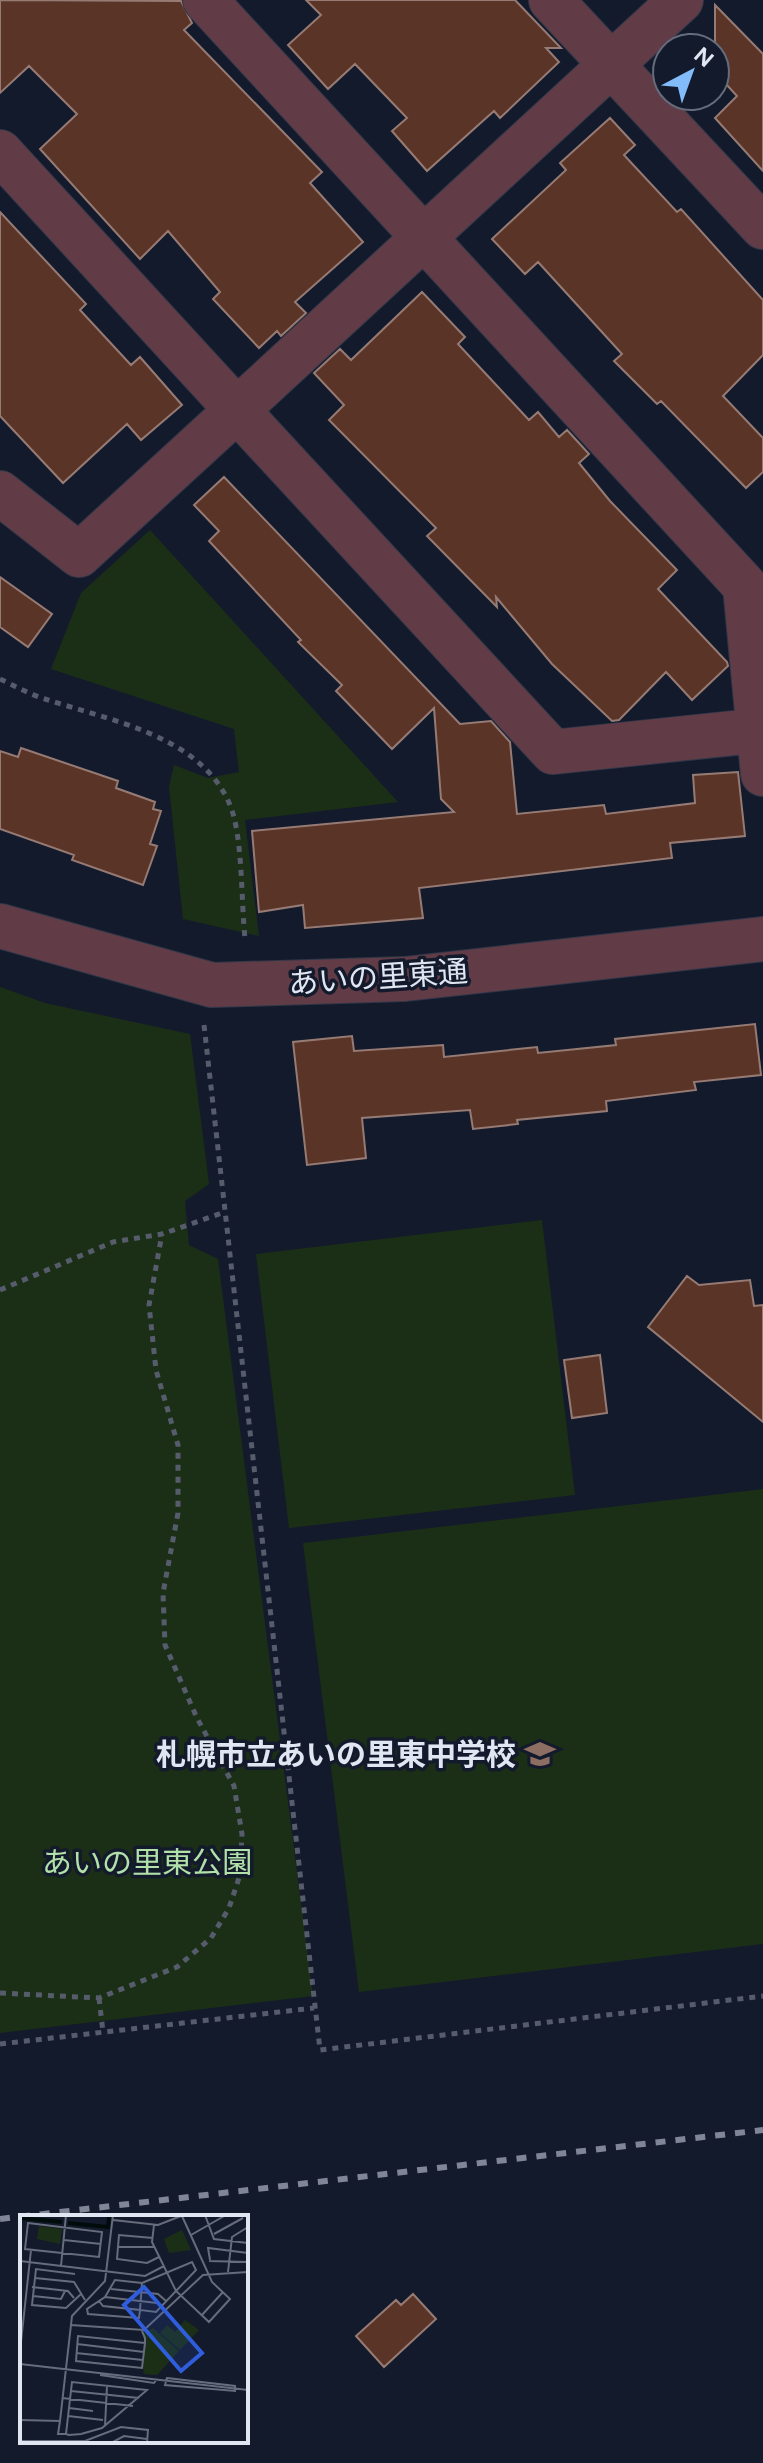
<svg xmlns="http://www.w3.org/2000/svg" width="763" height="2463" font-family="Figtree,'Noto Sans JP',sans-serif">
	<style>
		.green { fill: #1b2f17 }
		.building { fill: #5b3428; stroke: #967b74; stroke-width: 2 }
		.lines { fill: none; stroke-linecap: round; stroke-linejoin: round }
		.minor-casing { stroke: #303748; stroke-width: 46 }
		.tertiary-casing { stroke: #303748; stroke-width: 46 }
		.path { stroke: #565c6c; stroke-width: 5; stroke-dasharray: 6 6; stroke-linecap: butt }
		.minor { stroke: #613c47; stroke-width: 44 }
		.tertiary { stroke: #613c47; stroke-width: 44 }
		.rail { stroke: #808695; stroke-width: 6; stroke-dasharray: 10 10; stroke-linecap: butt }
		.labels { text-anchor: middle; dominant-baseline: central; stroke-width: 7; stroke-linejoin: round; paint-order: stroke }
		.street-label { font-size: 30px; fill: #e0e6f2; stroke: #131a2c }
		.poi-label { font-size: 30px; font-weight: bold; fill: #e0e6f2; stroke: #131a2c; text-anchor: end }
		.park-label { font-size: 30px; fill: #b1e1a8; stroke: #131a2c }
		.inset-river { fill: none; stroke: #000b0c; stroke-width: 4 }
		.inset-road { fill: none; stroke: #656c7b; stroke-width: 2 }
		.view { fill: #305ddb; fill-opacity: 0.15; stroke: #305ddb; stroke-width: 4 }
		.inset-edge { fill: none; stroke: #e0e6f2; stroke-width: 4 }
	</style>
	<rect width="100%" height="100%" fill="#131a2c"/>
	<path class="green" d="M 150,530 L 398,802 L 245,820 L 259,936 L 183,919 L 169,787 L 174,765 L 208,778 L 239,772 L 234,729 L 51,669 L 81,593 Z
		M 0,987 L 45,1003 L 190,1034 L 209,1184 L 185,1201 L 189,1245 L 218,1259 L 313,1996 L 0,2033 Z
		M 542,1220 L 575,1495 L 289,1528 L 256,1254 Z
		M 763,1489 L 763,1944 L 359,1992 L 303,1543 Z"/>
	<path class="building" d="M 0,0 L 181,1 L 192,23 L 184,30 L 322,172 L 310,183 L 363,242 L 295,302 L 306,313 L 281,336 L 277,331 L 259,348 L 213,299 L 220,292 L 168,231 L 140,259 L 40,149 L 77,114 L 29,66 L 0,93 Z
		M 306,0 L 515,0 L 561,48 L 546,48 L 559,62 L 500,118 L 494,111 L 427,171 L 392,131 L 407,118 L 355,64 L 328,89 L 288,45 L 321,15 Z
		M 715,5 L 763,54 L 763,171 L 715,118 L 737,96 L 715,72 Z
		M 610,118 L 635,145 L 624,155 L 677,212 L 681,209 L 763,300 L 763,355 L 723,396 L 763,438 L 763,472 L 746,488 L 661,401 L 657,404 L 614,361 L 622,354 L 538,262 L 525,274 L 492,239 L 566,170 L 560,163 Z
		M 0,212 L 86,304 L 80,310 L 131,365 L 140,357 L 182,405 L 141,440 L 127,424 L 63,483 L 0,416 Z
		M 422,292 L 465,337 L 458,344 L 529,420 L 538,412 L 559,437 L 567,430 L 589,454 L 579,463 L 610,501 L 677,570 L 658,589 L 727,662 L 728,666 L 692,700 L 666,672 L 619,720 L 612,721 L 552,664 L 496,597 L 497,607 L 427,536 L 436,528 L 329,420 L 344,405 L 314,373 L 340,349 L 351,360 Z
		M 224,477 L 460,724 L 491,721 L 510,742 L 517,814 L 604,805 L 606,814 L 695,803 L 693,775 L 738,772 L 745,836 L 670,843 L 672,858 L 419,888 L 423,918 L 305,928 L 303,905 L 259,912 L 252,831 L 454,812 L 441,799 L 434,708 L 392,749 L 336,691 L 342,685 L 298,642 L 301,640 L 209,541 L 219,531 L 194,505 Z
		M 0,577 L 52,614 L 28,647 L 0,627 Z
		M 21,748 L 118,781 L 116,788 L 155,802 L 153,809 L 161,811 L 150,844 L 157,846 L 143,885 L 72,860 L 74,855 L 0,829 L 0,751 L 18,757 Z
		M 755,1024 L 761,1075 L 694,1082 L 696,1090 L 606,1101 L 607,1111 L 517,1120 L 518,1124 L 473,1129 L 470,1110 L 362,1118 L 366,1158 L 307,1165 L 293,1042 L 352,1036 L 354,1051 L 443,1045 L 444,1057 L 537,1047 L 538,1053 L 616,1045 L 615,1039 Z
		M 687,1276 L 699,1285 L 750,1280 L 754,1306 L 763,1305 L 763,1422 L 648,1327 Z
		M 600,1355 L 607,1413 L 572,1418 L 564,1360 Z
		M 413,2294 L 436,2319 L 384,2367 L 356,2336 L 396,2300 L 401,2305 Z"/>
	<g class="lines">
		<g class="minor-casing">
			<path id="minor" d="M 205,0 L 745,586 L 763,774
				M 551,0 L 763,227
				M 681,0 L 237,410 L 553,752 L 763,730
				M 0,152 L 237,410 L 79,555 L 0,493"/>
		</g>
		<g class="tertiary-casing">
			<path id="tertiary" d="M 0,926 L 212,985 L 405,979 L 763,939"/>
		</g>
		<path class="path" d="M 0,679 C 15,686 29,694 45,699 C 108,720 201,735 230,805 C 243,836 241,902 245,938
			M 204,1025 L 320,2050 L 763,1996
			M 0,1290 L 113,1242 L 162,1234 L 225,1212
			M 0,1993 L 99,1998 L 177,1967 L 211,1938 L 229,1908 L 240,1875 L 242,1834 L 234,1786 L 197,1718 L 165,1645 L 163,1593 L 178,1513 L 178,1445 L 156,1370 L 149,1305 L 162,1234
			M 99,1998 L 103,2032
			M 0,2044 L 314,2008"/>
		<use href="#minor" class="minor"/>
		<use href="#tertiary" class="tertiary"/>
		<path class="rail" d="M 0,2219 L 763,2130"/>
	</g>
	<defs>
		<g id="school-bare" transform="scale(2.4)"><path d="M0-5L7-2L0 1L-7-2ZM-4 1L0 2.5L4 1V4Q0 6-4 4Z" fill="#8d6e63" stroke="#131a2c" stroke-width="2.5" paint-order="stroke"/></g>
	</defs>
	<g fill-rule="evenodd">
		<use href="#school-bare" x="540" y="1754"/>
	</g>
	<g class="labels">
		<g class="street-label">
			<text transform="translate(378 977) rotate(-4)">あいの里東通</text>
		</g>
		<g class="poi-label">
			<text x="516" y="1754">札幌市立あいの里東中学校</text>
		</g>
		<g class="park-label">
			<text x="147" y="1862">あいの里東公園</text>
		</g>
	</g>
	<g transform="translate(20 2215)">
		<rect width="228" height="228" fill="#131a2c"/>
		<path d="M 19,11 L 42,14 L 40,29 L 17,24 ZM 162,15 L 171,35 L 149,38 L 144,24 ZM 165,105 L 179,115 L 160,135 L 140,118 L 147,110 L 155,117 ZM 133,113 L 159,136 L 137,160 L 124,159 L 123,153 L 124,118 Z" fill="#1b2f17"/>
		<path class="inset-river" d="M 0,3 L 42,7M 48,8 L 88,12 L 89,2"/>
		<path class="inset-road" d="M 40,0 L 74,0M 185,0 L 194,24 L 228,28M 93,5 L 138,10 L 161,1M 8,8 L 82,17 L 79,42 L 5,34 ZM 134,10 L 132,27 L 156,76 L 189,107 L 210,84 L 192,67 L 162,1M 194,19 L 223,3M 171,20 L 206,0M 133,23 L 99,20 L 97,44 L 127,48 L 139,42M 44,25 L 81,29M 98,32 L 135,32M 190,45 L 188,33 L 228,38M 0,46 L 125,61 L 144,51M 189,46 L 228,47M 172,47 L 176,55 L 136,97 L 120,95 L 122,68 ZM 41,51 L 46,0M 208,57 L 212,22 L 228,12M 55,59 L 16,54 L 12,90 L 46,93 L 61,79M 15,63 L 54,67 L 65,85M 12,72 L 48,76 L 54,83M 91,74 L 138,79 L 146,86M 13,81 L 41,84 L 45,76M 85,82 L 137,88 L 143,93M 79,86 L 83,91 L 120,95 L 119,103 L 68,99 L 67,94 L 85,82 L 95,65 L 122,68M 181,101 L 203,77M 51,110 L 124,115 L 183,60 L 228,57M 122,116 L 125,123 L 125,128 L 122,153 L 56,146 L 58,121 L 125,128M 57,129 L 124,137M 0,136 L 11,35M 56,138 L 123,145M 0,149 L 228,175M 80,160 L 134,168 L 137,164M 147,163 L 215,171 L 215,176 L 145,170 ZM 51,176 L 119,183M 42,183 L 113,191M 49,193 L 73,196M 48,201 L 83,205M 0,205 L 40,206 L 52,101 L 85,66 L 93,0M 40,206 L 38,219 L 46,219 L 49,220 L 61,219 L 82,213 L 127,175 L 52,167 L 46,219M 85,211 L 87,171M 0,226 L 65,226 L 101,212 L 128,215 L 127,228M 91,228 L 104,221 L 127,224"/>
		<path class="view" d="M 124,72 L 182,138 L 161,156 L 104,90 Z"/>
		<rect width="228" height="228" class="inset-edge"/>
	</g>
	<g transform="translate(691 72) rotate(41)"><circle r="38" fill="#131a2c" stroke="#656c7b" stroke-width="2"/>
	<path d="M0-6L14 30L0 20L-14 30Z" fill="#82bcfa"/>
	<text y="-12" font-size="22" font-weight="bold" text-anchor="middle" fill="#e0e6f2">N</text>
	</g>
</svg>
